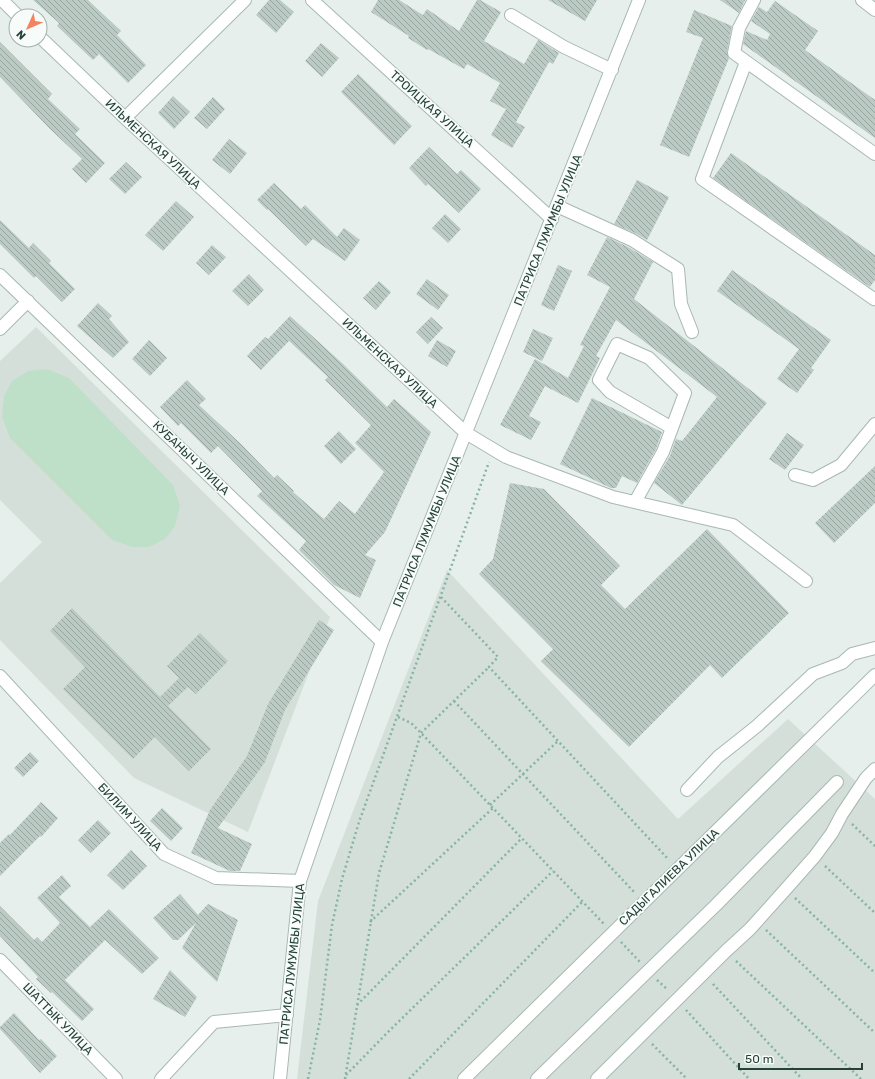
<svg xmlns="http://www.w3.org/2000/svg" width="875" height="1079" font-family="Rubik,sans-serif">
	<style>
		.built { fill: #d4dfda }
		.pitch { fill: #bfe0c8 }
		.building { fill: url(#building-back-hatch) }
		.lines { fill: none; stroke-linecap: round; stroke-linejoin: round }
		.minor-casing { stroke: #a8b8b2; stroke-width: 14 }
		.path { stroke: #86b3a5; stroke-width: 2.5; stroke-dasharray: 2 3; stroke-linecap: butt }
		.minor { stroke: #fff; stroke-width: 12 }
		.labels { text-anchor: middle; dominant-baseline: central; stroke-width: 3.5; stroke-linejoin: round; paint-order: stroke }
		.street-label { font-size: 12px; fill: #24423a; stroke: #f7fbf9 }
	</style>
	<defs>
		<pattern id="building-back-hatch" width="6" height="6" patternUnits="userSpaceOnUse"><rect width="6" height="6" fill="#bbcac4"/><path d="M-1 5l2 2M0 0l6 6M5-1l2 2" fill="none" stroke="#98a6a0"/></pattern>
	</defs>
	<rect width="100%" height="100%" fill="#e6efeb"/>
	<path class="built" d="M 36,327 L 330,617 L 248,832 L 134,778 L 0,640 L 0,583 L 42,542 L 0,500 L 0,361 Z
		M 447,570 L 678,819 L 788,719 L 875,799 L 875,1079 L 297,1079 L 318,901 Z"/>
	<path class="pitch" d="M 47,369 L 69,378 L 173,485 L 180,506 L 175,526 L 165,539 L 149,547 L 132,547 L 112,540 L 10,438 L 2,417 L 4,396 L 12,381 L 28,371 Z"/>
	<path class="building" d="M 33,0 L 88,0 L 121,31 L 117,35 L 146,65 L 128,83 L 99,54 L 93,60 L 57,26 L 59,23 Z
		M 269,0 L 280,0 L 294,12 L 276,33 L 256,15 Z
		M 378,0 L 399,0 L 423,15 L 427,9 L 459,31 L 477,0 L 480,0 L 501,12 L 484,41 L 524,64 L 538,40 L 559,53 L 553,64 L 549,62 L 516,122 L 525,127 L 512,148 L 491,135 L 506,109 L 490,101 L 500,83 L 467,64 L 464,69 L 428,49 L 427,50 L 408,38 L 409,36 L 371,12 Z
		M 548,0 L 597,0 L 585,21 Z
		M 720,0 L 745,0 L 739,13 Z
		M 775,1 L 818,31 L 805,50 L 875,100 L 875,138 L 743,44 L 746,31 L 767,40 L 770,34 L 751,21 L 759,7 L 767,12 Z
		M 694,10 L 732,26 L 727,52 L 729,58 L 689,157 L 660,145 L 703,38 L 686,32 Z
		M 0,42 L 52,94 L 48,99 L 80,129 L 75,134 L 105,163 L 86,183 L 72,169 L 82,159 L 50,129 L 0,77 Z
		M 321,43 L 339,58 L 322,77 L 305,61 Z
		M 358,74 L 412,126 L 394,145 L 341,92 Z
		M 173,96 L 190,112 L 174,129 L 158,113 Z
		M 213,97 L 225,109 L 207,129 L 194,118 Z
		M 229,139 L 247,153 L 230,174 L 212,160 Z
		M 429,147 L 457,174 L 461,170 L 481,189 L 459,213 L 428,184 L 426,186 L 409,168 Z
		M 731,153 L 875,255 L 875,280 L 870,287 L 713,178 Z
		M 126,162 L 142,177 L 125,194 L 109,179 Z
		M 637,180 L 669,197 L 647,240 L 635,233 L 614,224 Z
		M 274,183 L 301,209 L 305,205 L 337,237 L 344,228 L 360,240 L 345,261 L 313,239 L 306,246 L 268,209 L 267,210 L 257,200 Z
		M 176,201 L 194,217 L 163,251 L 145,235 Z
		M 445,214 L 461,229 L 448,243 L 432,228 Z
		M 0,220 L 29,248 L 33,243 L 51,261 L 49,263 L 75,289 L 62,302 L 36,276 L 34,278 L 0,244 Z
		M 607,237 L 628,247 L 653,262 L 634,299 L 767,403 L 682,505 L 654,483 L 670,456 L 676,439 L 682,441 L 717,397 L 616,320 L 596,356 L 600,358 L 578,403 L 545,386 L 529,416 L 541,422 L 531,440 L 500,425 L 535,359 L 568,378 L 584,346 L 580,345 L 610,287 L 587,275 Z
		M 212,245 L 226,257 L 209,275 L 196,263 Z
		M 558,265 L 572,271 L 554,311 L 541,305 Z
		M 732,270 L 831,340 L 811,368 L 814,370 L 797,393 L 777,379 L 799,349 L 717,291 Z
		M 249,274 L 264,290 L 248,306 L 232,291 Z
		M 427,279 L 449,295 L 438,310 L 416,294 Z
		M 379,281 L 391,292 L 376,310 L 363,298 Z
		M 98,303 L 112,316 L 109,319 L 129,342 L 113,358 L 77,326 Z
		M 290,316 L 342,363 L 387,407 L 394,399 L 431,432 L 385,532 L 365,555 L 376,560 L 360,598 L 334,585 L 299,550 L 306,541 L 257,496 L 262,491 L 218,446 L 211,453 L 181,423 L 178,426 L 160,407 L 187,380 L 206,399 L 199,405 L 241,444 L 274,478 L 277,475 L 294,491 L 293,492 L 324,519 L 339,501 L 355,514 L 384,472 L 355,443 L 371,425 L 325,380 L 328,377 L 289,341 L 261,370 L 247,356 L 265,337 L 268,339 Z
		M 431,317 L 443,328 L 428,344 L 416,332 Z
		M 533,329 L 553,338 L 542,361 L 523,352 Z
		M 149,340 L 167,358 L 150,376 L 132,359 Z
		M 437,340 L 456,351 L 447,367 L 428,356 Z
		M 592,398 L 662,432 L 656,449 L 637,483 L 622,476 L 616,488 L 611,488 L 560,464 Z
		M 339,431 L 356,449 L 341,464 L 324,446 Z
		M 787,433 L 804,445 L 785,470 L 769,459 Z
		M 875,466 L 875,503 L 834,543 L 815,523 Z
		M 510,483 L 544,489 L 620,566 L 601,585 L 625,609 L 707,529 L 789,613 L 722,678 L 710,665 L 629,747 L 541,661 L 553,649 L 479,574 L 493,559 Z
		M 72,608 L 160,697 L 179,678 L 167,666 L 200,633 L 228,661 L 196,694 L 188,687 L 168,706 L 211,749 L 189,771 L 155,737 L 133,759 L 63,689 L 85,667 L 50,631 Z
		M 319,620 L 334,630 L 285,710 L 265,762 L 218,828 L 252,844 L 240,871 L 230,871 L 191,853 L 210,810 L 247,756 L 268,704 Z
		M 30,752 L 39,761 L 23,777 L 14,768 Z
		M 41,802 L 58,818 L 41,837 L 40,836 L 0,876 L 0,843 L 9,834 L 10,835 Z
		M 162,808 L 183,828 L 171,841 L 150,821 Z
		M 98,820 L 111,833 L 91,853 L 78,840 Z
		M 131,850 L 147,866 L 123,890 L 107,875 Z
		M 62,875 L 71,886 L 59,897 L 90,927 L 109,909 L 159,958 L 142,974 L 105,940 L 65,980 L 94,1009 L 82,1021 L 52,992 L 51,993 L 36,979 L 38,977 L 0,936 L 0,906 L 34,940 L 37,937 L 42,942 L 60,923 L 37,898 Z
		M 180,894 L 198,915 L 208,904 L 238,920 L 217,982 L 182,948 L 196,923 L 178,940 L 173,940 L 153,918 Z
		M 170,970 L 197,997 L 185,1017 L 153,999 Z
		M 14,1013 L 39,1040 L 41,1039 L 57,1056 L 40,1073 L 0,1029 L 0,1027 Z"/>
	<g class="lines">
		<g class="minor-casing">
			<path id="minor" d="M 2,0 L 18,16
				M 312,0 L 552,219
				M 754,0 L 739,28 L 734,53 L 875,154
				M 862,0 L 875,10
				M 511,15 L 564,47 L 612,70
				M 40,37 L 125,118 L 466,433 L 506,457 L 613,497 L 733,525 L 806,581
				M 746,62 L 702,179 L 874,299 L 875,298
				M 125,118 L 245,0
				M 557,206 L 632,240 L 678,269 L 681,304 L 692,332
				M 0,275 L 382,642
				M 0,329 L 28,301
				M 795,475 L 813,480 L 841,465 L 875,424
				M 635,502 L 663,452 L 685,393 L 649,358 L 617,344 L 599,380 L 610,392 L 672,428
				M 0,676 L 164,854 L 216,878 L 300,881
				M 687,790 L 718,757 L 757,726 L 813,674 L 842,663 L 852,654 L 875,648
				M 0,960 L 116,1079
				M 161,1079 L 214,1022 L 287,1015
				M 280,1079 L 300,881 L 382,642 L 639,0
				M 464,1079 L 875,675
				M 537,1079 L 716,905 L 837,782
				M 597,1079 L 726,951 L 750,929 L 785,890 L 815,856 L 832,833 L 842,814 L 866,778 L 875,769"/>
		</g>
		<path class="path" d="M 441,597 L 498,657 L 489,667 L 669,860
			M 454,701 L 635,893
			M 398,717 L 411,723 L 421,733 L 604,924
			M 490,805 L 558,741
			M 852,824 L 875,846
			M 825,866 L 875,913
			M 795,898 L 875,973
			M 370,922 L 493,808
			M 766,930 L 875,1033
			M 621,942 L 640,962
			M 736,961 L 861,1079
			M 657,980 L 668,990
			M 713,984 L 802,1079
			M 357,1005 L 522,838
			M 686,1010 L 749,1079
			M 652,1044 L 687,1079
			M 346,1075 L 389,1031 L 553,871
			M 308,1079 L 320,1020 L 332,925 L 342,879 L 359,822 L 489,462
			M 345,1079 L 379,873 L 421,733 L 489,667
			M 409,1079 L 583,901"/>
		<use href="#minor" class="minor"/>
	</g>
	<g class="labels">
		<g class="street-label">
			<text transform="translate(432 109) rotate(42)">ТРОИЦКАЯ УЛИЦА</text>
			<text transform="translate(153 144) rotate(43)">ИЛЬМЕНСКАЯ УЛИЦА</text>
			<text transform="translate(548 230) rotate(-68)">ПАТРИСА ЛУМУМБЫ УЛИЦА</text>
			<text transform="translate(390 363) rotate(43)">ИЛЬМЕНСКАЯ УЛИЦА</text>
			<text transform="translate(191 458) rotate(44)">КУБАНЫЧ УЛИЦА</text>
			<text transform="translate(427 531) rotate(-68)">ПАТРИСА ЛУМУМБЫ УЛИЦА</text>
			<text transform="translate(130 817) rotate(47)">БИЛИМ УЛИЦА</text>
			<text transform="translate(669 877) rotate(-44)">САДЫГАЛИЕВА УЛИЦА</text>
			<text transform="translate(292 964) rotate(-84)">ПАТРИСА ЛУМУМБЫ УЛИЦА</text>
			<text transform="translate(58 1019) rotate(46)">ШАТТЫК УЛИЦА</text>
		</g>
	</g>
	<g transform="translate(28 28) rotate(225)"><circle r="19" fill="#f7fbf9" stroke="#a3b1ad"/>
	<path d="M0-3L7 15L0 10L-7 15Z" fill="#f4845f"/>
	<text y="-6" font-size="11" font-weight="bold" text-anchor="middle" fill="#24423a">N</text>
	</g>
	<path d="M739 1063v6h123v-6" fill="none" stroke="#24423a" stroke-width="2"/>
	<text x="745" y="1063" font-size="12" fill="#24423a" stroke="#f7fbf9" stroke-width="3" paint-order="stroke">50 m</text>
</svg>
